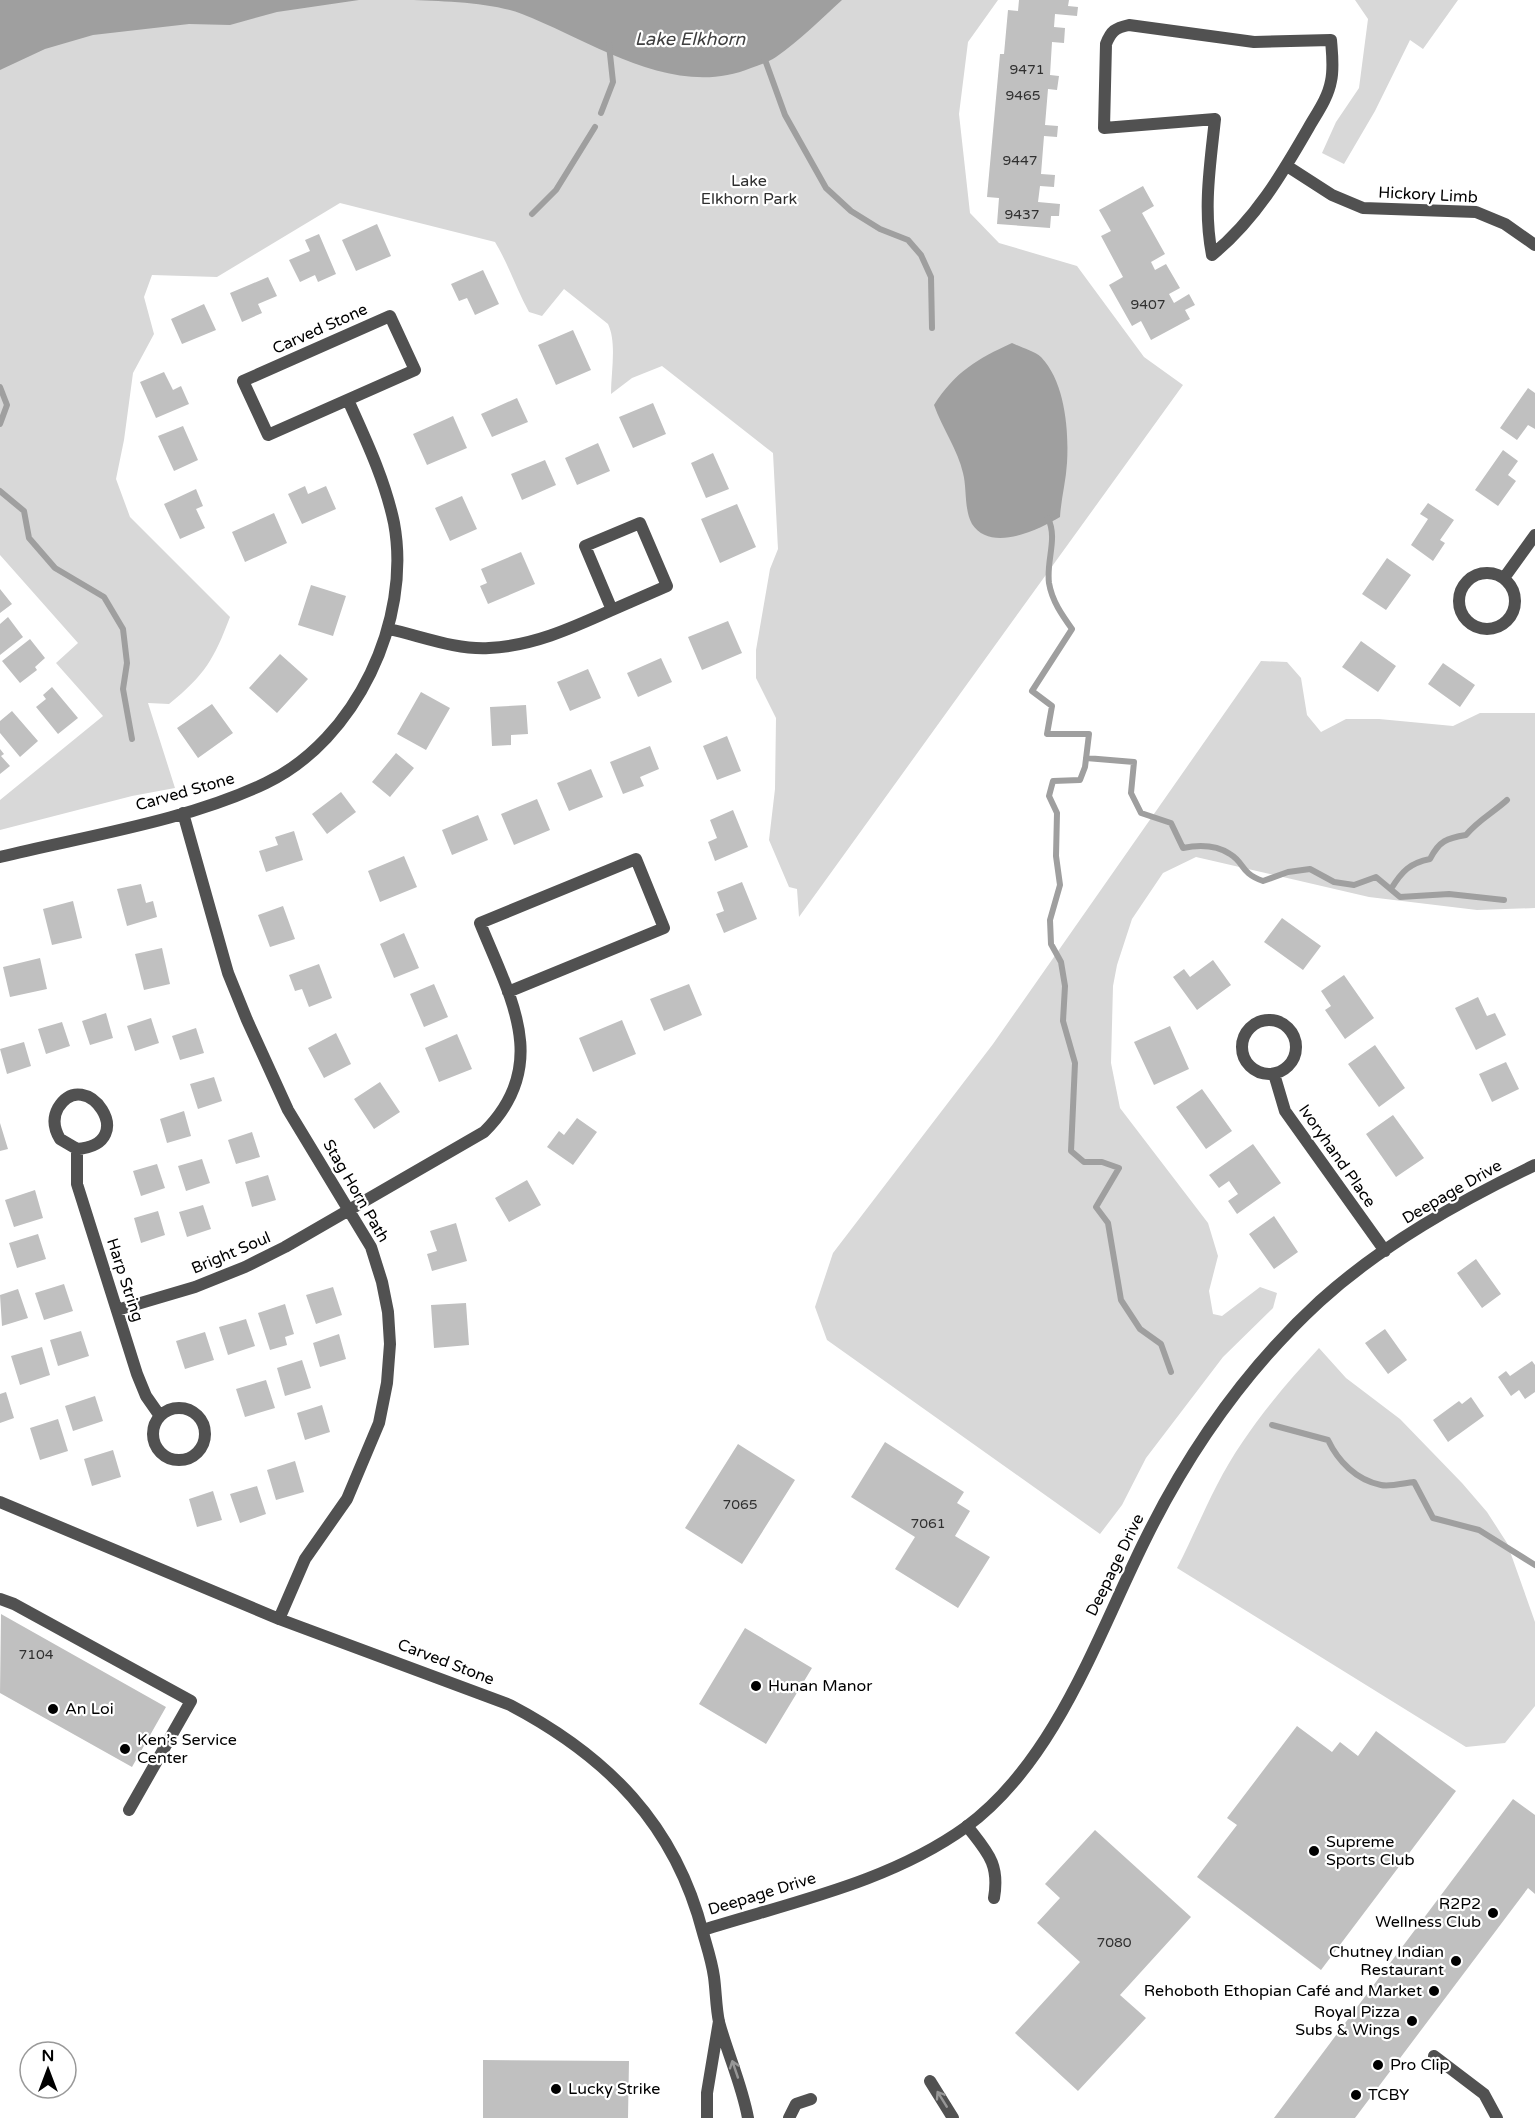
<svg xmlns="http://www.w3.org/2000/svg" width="1535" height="2118" font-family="'Varela Round',sans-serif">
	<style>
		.green { fill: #d8d8d8 }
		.water { fill: #9f9f9f }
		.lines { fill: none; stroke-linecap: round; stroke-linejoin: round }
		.stream { stroke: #9f9f9f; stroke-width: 6 }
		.building { fill: #c0c0c0 }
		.lane { stroke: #515151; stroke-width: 12 }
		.street { stroke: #515151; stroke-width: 12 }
		.oneway { stroke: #979797 }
		.poi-dot { fill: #000; stroke: #fff; stroke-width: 2 }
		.labels { text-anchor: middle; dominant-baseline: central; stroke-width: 4.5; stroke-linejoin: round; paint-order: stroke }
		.number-label { font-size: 14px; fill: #303030 }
		.park-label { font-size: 16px; fill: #2f2f2f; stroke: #fff }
		.street-label { font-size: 16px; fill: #000; stroke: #fff }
		.poi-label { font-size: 16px; fill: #000; stroke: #fff; text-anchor: start }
		.water-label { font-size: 18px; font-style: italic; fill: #404040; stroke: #fff }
	</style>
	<rect width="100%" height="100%" fill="#fff"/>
	<path class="green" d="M 0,0 L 998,0 L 968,42 L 959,114 L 970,213 L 999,243 L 1077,266 L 1144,357 L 1183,385 L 799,917 L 797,889 L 789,887 L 769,840 L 775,789 L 776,718 L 756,678 L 756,650 L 770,569 L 778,549 L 773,453 L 662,366 L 632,378 L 611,394 C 611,372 617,343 608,324 L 564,289 L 542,316 L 529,312 C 516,289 509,265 495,242 L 340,203 L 217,277 L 152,275 L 144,297 L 154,334 L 133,373 L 124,440 L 116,479 L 130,517 L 230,617 C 214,659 205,675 169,704 L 148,703 L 175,788 L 132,796 L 0,830 L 0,800 L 103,716 L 56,663 L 78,643 L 0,555 Z
		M 1355,0 L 1458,0 L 1423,49 L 1410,40 L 1375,111 L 1344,164 L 1322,153 L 1336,122 L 1359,88 L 1368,19 Z
		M 1261,661 L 1287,662 L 1301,678 L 1307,715 L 1321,732 L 1346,719 L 1379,719 L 1453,726 L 1480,713 L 1535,713 L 1535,908 L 1477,910 L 1369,897 L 1196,857 L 1163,873 L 1132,919 L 1117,965 L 1113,986 L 1111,1063 L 1120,1108 L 1208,1223 L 1218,1256 L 1209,1291 L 1213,1314 L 1222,1316 L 1260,1287 L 1277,1293 L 1273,1308 L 1223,1357 L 1146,1458 L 1122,1505 L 1100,1534 L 827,1340 L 815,1307 L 833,1253 L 993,1044 Z
		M 1319,1348 L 1346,1378 L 1400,1419 L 1462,1483 L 1487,1512 L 1507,1543 L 1535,1622 L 1535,1706 L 1505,1743 L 1466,1747 L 1177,1568 C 1191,1541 1203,1512 1217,1485 C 1243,1434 1281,1389 1319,1348 Z"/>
	<path class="water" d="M 0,0 L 359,0 L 277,12 L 230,25 L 189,24 L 93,35 L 45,49 L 0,70 Z
		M 408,0 L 842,0 C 821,19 799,41 776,57 C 769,62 759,65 751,68 C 674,100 592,41 522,14 C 491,2 441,1 408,0 Z
		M 1012,343 C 1020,347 1034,351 1041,357 C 1065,382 1069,430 1067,463 C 1066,481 1061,499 1060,517 C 1038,530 991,553 972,524 C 964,510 967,488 963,473 C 958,450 942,428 934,405 C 955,372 977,359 1012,343 Z"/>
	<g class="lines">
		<path class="stream" d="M 764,57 L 785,115 L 826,188 L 851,211 L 880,229 L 908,240 L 921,255 L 931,277 L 932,328
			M 601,113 L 613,82 L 609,45
			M 532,214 L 556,190 L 595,127
			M 0,387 L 7,405 L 0,424
			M 0,491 L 24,511 L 29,538 L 55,568 L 104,597 L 123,629 L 127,663 L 123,689 L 132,739
			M 1048,518 C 1058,539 1046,560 1049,583 C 1052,601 1062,615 1072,629 L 1032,691 L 1052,706 L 1047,734 L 1089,734 L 1085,767 L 1080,780 L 1053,781 L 1049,796 L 1057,813 L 1056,856 L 1060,885 L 1050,920 L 1051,944 L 1061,962 L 1065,986 L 1063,1021 L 1075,1063 L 1071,1151 L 1084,1162 L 1102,1162 L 1119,1168 L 1096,1207 L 1108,1223 L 1121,1300 L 1140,1329 L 1161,1344 L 1171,1372
			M 1086,758 L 1134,762 L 1131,793 L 1141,813 L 1171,823 L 1183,848 C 1198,845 1216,845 1230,854 C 1245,863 1240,873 1263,881 L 1288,872 L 1310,869 L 1334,882 L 1354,885 L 1376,877 L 1400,897 L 1449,894 L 1504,900
			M 1391,889 C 1402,871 1410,863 1430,859 C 1439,841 1447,838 1466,835 C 1477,821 1494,812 1507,800
			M 1272,1425 L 1328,1440 C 1338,1461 1356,1480 1381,1485 C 1390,1487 1404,1483 1414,1482 L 1433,1518 L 1479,1530 L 1535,1565"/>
	</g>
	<path class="building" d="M 1019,0 L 1069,0 L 1068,6 L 1078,7 L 1077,16 L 1055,14 L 1054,27 L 1065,28 L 1064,43 L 1052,42 L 1050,75 L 1059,76 L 1057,90 L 1048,89 L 1045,125 L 1058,126 L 1057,137 L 1044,136 L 1041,174 L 1055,175 L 1054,187 L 1040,186 L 1038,202 L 1060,204 L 1059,216 L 1051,216 L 1050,228 L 997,224 L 999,198 L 987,197 L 1000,54 L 1004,54 L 1008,10 L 1018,11 Z
		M 1143,186 L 1154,206 L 1142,213 L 1165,254 L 1151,262 L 1155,270 L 1166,264 L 1180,288 L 1169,294 L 1174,303 L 1189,294 L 1195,305 L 1185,310 L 1190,319 L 1151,340 L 1141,321 L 1132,326 L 1109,285 L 1123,277 L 1101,236 L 1111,231 L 1099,210 Z
		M 377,224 L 391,256 L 356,271 L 342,240 Z
		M 319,234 L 336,274 L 318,282 L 315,275 L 300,282 L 289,260 L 310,251 L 305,240 Z
		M 483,270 L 499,304 L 475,315 L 467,298 L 459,301 L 451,284 Z
		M 268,277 L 277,296 L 258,304 L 262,313 L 242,322 L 230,293 Z
		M 204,304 L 216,330 L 182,344 L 171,319 Z
		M 573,330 L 591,370 L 556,385 L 538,345 Z
		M 164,372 L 173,390 L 181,386 L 189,404 L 156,418 L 140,382 Z
		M 1528,388 L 1535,393 L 1535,429 L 1528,425 L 1517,440 L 1500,428 Z
		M 517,398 L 528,422 L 492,437 L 481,414 Z
		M 653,403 L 666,434 L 633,448 L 619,417 Z
		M 453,416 L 467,448 L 427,465 L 413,434 Z
		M 183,426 L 198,460 L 174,471 L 158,436 Z
		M 598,443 L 610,471 L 577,485 L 565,458 Z
		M 1503,450 L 1518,461 L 1508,475 L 1516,481 L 1498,506 L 1475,490 Z
		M 713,453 L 729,489 L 706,498 L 691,463 Z
		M 545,460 L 556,485 L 522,500 L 511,474 Z
		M 305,486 L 308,494 L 326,486 L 336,509 L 302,524 L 288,494 Z
		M 196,489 L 203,506 L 196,509 L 205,528 L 180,539 L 164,504 Z
		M 462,496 L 477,529 L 450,541 L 435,508 Z
		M 1428,503 L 1454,520 L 1440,540 L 1445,543 L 1433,561 L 1411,545 L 1428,519 L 1420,514 Z
		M 737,504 L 756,547 L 720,563 L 701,519 Z
		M 274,513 L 287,543 L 245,562 L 232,532 Z
		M 521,552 L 535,584 L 488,604 L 480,586 L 487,583 L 481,569 Z
		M 1387,558 L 1411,575 L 1386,610 L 1362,594 Z
		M 311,585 L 346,596 L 333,636 L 298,625 Z
		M 0,589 L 12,604 L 0,613 Z
		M 8,617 L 23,637 L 0,655 L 0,624 Z
		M 728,621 L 742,653 L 702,670 L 688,637 Z
		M 30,639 L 45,658 L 35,667 L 37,670 L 20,683 L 2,661 Z
		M 1361,641 L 1396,666 L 1378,692 L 1342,667 Z
		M 280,654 L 308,679 L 277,713 L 249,688 Z
		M 661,658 L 672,682 L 638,697 L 627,673 Z
		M 1443,663 L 1475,685 L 1460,707 L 1428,684 Z
		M 588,669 L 601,698 L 570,711 L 557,682 Z
		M 52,687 L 78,718 L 58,734 L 36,707 L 46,699 L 43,695 Z
		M 421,692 L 450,708 L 426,750 L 397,734 Z
		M 212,704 L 233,733 L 198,758 L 177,728 Z
		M 526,705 L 528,734 L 511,735 L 511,745 L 492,746 L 490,707 Z
		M 12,711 L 38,741 L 20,757 L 0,733 L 0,721 Z
		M 727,736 L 741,771 L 717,780 L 703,746 Z
		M 650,746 L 659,769 L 640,777 L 644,786 L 623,794 L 610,762 Z
		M 0,749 L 4,754 L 1,756 L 10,766 L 0,774 Z
		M 396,753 L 414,768 L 390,797 L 372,782 Z
		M 591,769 L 603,797 L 569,811 L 557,783 Z
		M 341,792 L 356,812 L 327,834 L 312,814 Z
		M 537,799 L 550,830 L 514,845 L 501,814 Z
		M 733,810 L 748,847 L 715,861 L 708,842 L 717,838 L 710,820 Z
		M 478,815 L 488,840 L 452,855 L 442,830 Z
		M 294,831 L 303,860 L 266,872 L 259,851 L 278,845 L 275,837 Z
		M 404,856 L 417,887 L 380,902 L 368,871 Z
		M 742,882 L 757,919 L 724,933 L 716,914 L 724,911 L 717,892 Z
		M 141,884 L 146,903 L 153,901 L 157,917 L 127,926 L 117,889 Z
		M 73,901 L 82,938 L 52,945 L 43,909 Z
		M 283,906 L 295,939 L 270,947 L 258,915 Z
		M 1282,918 L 1321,946 L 1303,970 L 1264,942 Z
		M 404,933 L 419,968 L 394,978 L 380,944 Z
		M 162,948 L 170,984 L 144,990 L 135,954 Z
		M 40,958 L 47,989 L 10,997 L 3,967 Z
		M 1213,960 L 1231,985 L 1197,1010 L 1173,977 L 1184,969 L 1190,977 Z
		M 319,964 L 332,998 L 309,1007 L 302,989 L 295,991 L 289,975 Z
		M 1344,975 L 1374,1018 L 1345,1039 L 1325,1010 L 1331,1006 L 1321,991 Z
		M 434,984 L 448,1017 L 424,1027 L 410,994 Z
		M 689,984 L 702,1015 L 664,1031 L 650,999 Z
		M 1478,997 L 1487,1016 L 1495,1013 L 1506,1035 L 1476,1050 L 1455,1008 Z
		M 106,1013 L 113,1038 L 90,1045 L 82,1021 Z
		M 151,1018 L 159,1043 L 135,1051 L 127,1026 Z
		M 622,1020 L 636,1054 L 593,1072 L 579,1038 Z
		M 62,1022 L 70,1046 L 46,1054 L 38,1029 Z
		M 1170,1026 L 1189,1069 L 1154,1085 L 1134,1042 Z
		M 196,1028 L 204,1053 L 180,1060 L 172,1036 Z
		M 336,1033 L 351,1064 L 324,1078 L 308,1048 Z
		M 457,1034 L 472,1069 L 439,1082 L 425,1048 Z
		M 24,1042 L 31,1066 L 7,1074 L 0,1049 Z
		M 1375,1045 L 1405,1088 L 1379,1107 L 1348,1064 Z
		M 1506,1062 L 1519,1089 L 1492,1102 L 1479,1074 Z
		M 214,1077 L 222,1101 L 198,1109 L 190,1084 Z
		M 380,1082 L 400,1112 L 374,1129 L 354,1099 Z
		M 1202,1089 L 1232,1131 L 1206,1149 L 1176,1107 Z
		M 184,1111 L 191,1136 L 167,1143 L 160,1119 Z
		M 1393,1115 L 1424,1158 L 1396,1177 L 1366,1134 Z
		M 577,1118 L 597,1132 L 573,1165 L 547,1147 L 559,1131 L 564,1135 Z
		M 0,1123 L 8,1149 L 0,1151 Z
		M 252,1132 L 260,1157 L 236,1164 L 228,1140 Z
		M 1253,1144 L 1281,1183 L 1237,1214 L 1228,1201 L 1238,1194 L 1229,1181 L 1219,1188 L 1209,1175 Z
		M 202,1159 L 210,1183 L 186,1191 L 178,1166 Z
		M 157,1164 L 165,1188 L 141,1196 L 133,1171 Z
		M 268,1175 L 276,1200 L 252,1207 L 245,1182 Z
		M 527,1180 L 541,1205 L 509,1222 L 495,1198 Z
		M 35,1190 L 43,1218 L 14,1227 L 5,1200 Z
		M 203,1205 L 211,1229 L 187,1237 L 179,1212 Z
		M 158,1211 L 165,1235 L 141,1243 L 134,1218 Z
		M 1274,1216 L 1298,1252 L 1274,1269 L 1249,1234 Z
		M 456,1223 L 467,1261 L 432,1271 L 427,1254 L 437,1251 L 430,1231 Z
		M 38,1234 L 46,1259 L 17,1268 L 9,1243 Z
		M 1476,1259 L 1501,1294 L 1482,1308 L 1457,1273 Z
		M 64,1284 L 73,1311 L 44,1320 L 35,1293 Z
		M 333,1287 L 342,1315 L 316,1324 L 306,1295 Z
		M 18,1289 L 28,1318 L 2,1326 L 0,1295 Z
		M 466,1303 L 469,1345 L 434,1348 L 431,1305 Z
		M 285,1304 L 294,1334 L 285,1337 L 287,1345 L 270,1350 L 258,1313 Z
		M 246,1319 L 255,1346 L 228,1355 L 219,1327 Z
		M 1385,1329 L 1407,1360 L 1388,1374 L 1365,1343 Z
		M 81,1331 L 89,1356 L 58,1366 L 50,1340 Z
		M 205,1332 L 214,1360 L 185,1369 L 176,1341 Z
		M 339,1334 L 346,1359 L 320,1367 L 313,1343 Z
		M 42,1347 L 50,1375 L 20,1385 L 11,1356 Z
		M 302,1360 L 311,1388 L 285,1396 L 277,1368 Z
		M 1532,1361 L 1535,1365 L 1535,1392 L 1525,1399 L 1519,1390 L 1511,1396 L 1498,1377 L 1506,1371 L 1510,1376 Z
		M 266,1380 L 275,1408 L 245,1417 L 236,1389 Z
		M 6,1392 L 14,1418 L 0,1423 L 0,1394 Z
		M 95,1396 L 103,1421 L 73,1431 L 65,1406 Z
		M 1471,1397 L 1484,1416 L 1448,1442 L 1433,1420 L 1459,1401 L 1462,1404 Z
		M 322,1405 L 330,1432 L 305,1440 L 297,1413 Z
		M 58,1419 L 68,1451 L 40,1460 L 30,1428 Z
		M 885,1442 L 964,1492 L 957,1503 L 970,1511 L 955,1536 L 990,1557 L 958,1608 L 895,1569 L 915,1537 L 851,1497 Z
		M 738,1444 L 795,1480 L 742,1564 L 685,1528 Z
		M 113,1450 L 121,1477 L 92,1486 L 84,1459 Z
		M 295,1461 L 304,1492 L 276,1500 L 267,1470 Z
		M 257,1486 L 266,1514 L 240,1523 L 230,1494 Z
		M 213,1491 L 222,1520 L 197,1527 L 189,1499 Z
		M 1,1614 L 166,1707 L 132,1767 L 0,1693 Z
		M 745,1628 L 812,1668 L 766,1744 L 699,1704 Z
		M 1297,1726 L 1332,1752 L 1340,1742 L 1358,1756 L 1376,1731 L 1456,1791 L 1321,1970 L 1197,1877 L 1237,1825 L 1227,1818 Z
		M 1513,1799 L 1535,1815 L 1535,1894 L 1528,1888 L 1355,2118 L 1274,2118 Z
		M 1095,1830 L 1191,1917 L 1120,1995 L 1146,2018 L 1078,2091 L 1015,2033 L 1080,1962 L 1037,1923 L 1060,1898 L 1045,1884 Z
		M 483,2060 L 629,2061 L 628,2118 L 483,2118 Z"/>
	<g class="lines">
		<path class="lane" d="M 0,1599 L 14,1604 L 191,1701 L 129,1810
			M 967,1826 C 987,1852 1000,1863 994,1898
			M 1434,2056 L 1484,2094 L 1497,2118
			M 930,2081 L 953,2118
			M 789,2118 L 796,2104 L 811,2099"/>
		<path class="street" d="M 1129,25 L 1254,42 L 1331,40 C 1332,53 1334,68 1331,81 C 1328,98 1317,113 1309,127 C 1282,174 1255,220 1212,255 C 1203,209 1210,166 1215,119 L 1104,128 L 1106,44 C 1111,31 1115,28 1129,25 Z
			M 1287,166 L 1332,195 L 1363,208 L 1476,212 L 1505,224 L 1535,245
			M 390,316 L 415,370 L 268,435 L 243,381 Z
			M1459 601a28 28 0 1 1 56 0a28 28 0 1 1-56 0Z
			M 1504,578 L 1535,535
			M 389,629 C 421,636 456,650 489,648 C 533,646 572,628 612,610 L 585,546 L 640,523 L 667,586 L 612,610
			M 183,813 L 228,973 L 247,1020 L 288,1110 L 371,1247 L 382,1282 L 388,1312 L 390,1344 L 387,1383 L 379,1423 L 347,1499 L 305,1559 L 279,1619
			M 0,857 C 86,836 187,821 266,783 C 356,740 412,620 394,523 C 385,480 366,440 348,400
			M1242 1047a27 27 0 1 1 54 0a27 27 0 1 1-54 0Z
			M 1274,1074 L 1285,1111 L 1385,1251
			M 77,1149 L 60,1139 C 54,1129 52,1119 58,1108 C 85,1063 142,1144 77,1149 L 77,1184 L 137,1374 L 146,1396 L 160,1416
			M 117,1310 L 195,1287 L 245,1267 L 285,1247 L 484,1132 C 552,1065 510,997 480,923 L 636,859 L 664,928 L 508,992
			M153 1434a26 26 0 1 1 52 0a26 26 0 1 1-52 0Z
			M 0,1502 L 279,1619 L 510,1705 C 607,1756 675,1824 703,1933 C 707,1947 712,1962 714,1977 C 716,1992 716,2008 719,2022 C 728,2055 742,2085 748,2118
			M 703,1930 C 792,1902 890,1882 966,1827 C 1056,1761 1098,1634 1146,1538 C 1190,1449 1247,1368 1320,1301 C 1383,1244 1460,1201 1535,1165
			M 707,2118 L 707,2093 L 719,2021"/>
	</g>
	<defs><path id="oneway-shaft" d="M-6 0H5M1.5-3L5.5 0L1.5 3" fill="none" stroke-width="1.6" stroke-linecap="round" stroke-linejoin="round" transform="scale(1.5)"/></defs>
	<g class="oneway">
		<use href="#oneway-shaft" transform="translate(735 2069) rotate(-109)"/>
		<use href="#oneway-shaft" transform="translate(942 2099) rotate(-122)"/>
	</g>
	<g class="poi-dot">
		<circle cx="756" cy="1686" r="6"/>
		<circle cx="53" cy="1709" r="6"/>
		<circle cx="125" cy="1749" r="6"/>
		<circle cx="1314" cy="1851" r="6"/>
		<circle cx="1493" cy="1913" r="6"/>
		<circle cx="1456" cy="1961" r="6"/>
		<circle cx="1434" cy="1991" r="6"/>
		<circle cx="1412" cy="2021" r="6"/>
		<circle cx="1378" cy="2065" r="6"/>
		<circle cx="556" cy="2089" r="6"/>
		<circle cx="1356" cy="2095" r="6"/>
	</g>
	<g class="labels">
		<g class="number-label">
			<text x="1027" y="69">9471</text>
			<text x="1023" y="95">9465</text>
			<text x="1020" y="160">9447</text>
			<text x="1022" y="214">9437</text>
			<text x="1148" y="304">9407</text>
			<text x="740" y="1504">7065</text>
			<text x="928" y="1523">7061</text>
			<text x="36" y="1654">7104</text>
			<text x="1114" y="1942">7080</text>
		</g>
		<g class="park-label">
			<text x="749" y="181">Lake<tspan x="749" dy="18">Elkhorn Park</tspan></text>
		</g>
		<g class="street-label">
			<text transform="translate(1428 195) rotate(3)">Hickory Limb</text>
			<text transform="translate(320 329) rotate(-24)">Carved Stone</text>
			<text transform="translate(185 792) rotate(-16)">Carved Stone</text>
			<text transform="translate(1337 1156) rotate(55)">Ivoryhand Place</text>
			<text transform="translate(356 1191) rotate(60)">Stag Horn Path</text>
			<text transform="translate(1452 1192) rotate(-30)">Deepage Drive</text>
			<text transform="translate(231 1253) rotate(-23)">Bright Soul</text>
			<text transform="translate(125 1280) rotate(72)">Harp String</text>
			<text transform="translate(1115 1565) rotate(-64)">Deepage Drive</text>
			<text transform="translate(446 1662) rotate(21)">Carved Stone</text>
			<text transform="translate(762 1894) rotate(-17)">Deepage Drive</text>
		</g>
		<g class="poi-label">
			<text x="768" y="1686">Hunan Manor</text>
			<text x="65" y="1709">An Loi</text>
			<text x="137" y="1740">Ken’s Service<tspan x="137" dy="18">Center</tspan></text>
			<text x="1326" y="1842">Supreme<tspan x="1326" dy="18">Sports Club</tspan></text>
			<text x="1481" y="1904" text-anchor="end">R2P2<tspan x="1481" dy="18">Wellness Club</tspan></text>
			<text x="1444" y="1952" text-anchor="end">Chutney Indian<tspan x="1444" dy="18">Restaurant</tspan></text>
			<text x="1422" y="1991" text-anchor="end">Rehoboth Ethopian Café and Market</text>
			<text x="1400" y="2012" text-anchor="end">Royal Pizza<tspan x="1400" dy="18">Subs &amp; Wings</tspan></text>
			<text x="1390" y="2065">Pro Clip</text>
			<text x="568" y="2089">Lucky Strike</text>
			<text x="1368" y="2095">TCBY</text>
		</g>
		<g class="water-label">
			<text x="690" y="39">Lake Elkhorn</text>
		</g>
	</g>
	<g transform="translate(48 2070)"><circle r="28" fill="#ffffff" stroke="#999999" stroke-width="1.5"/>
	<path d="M0-4.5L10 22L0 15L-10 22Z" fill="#000000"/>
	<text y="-9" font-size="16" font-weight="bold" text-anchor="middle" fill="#000000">N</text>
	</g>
</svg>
